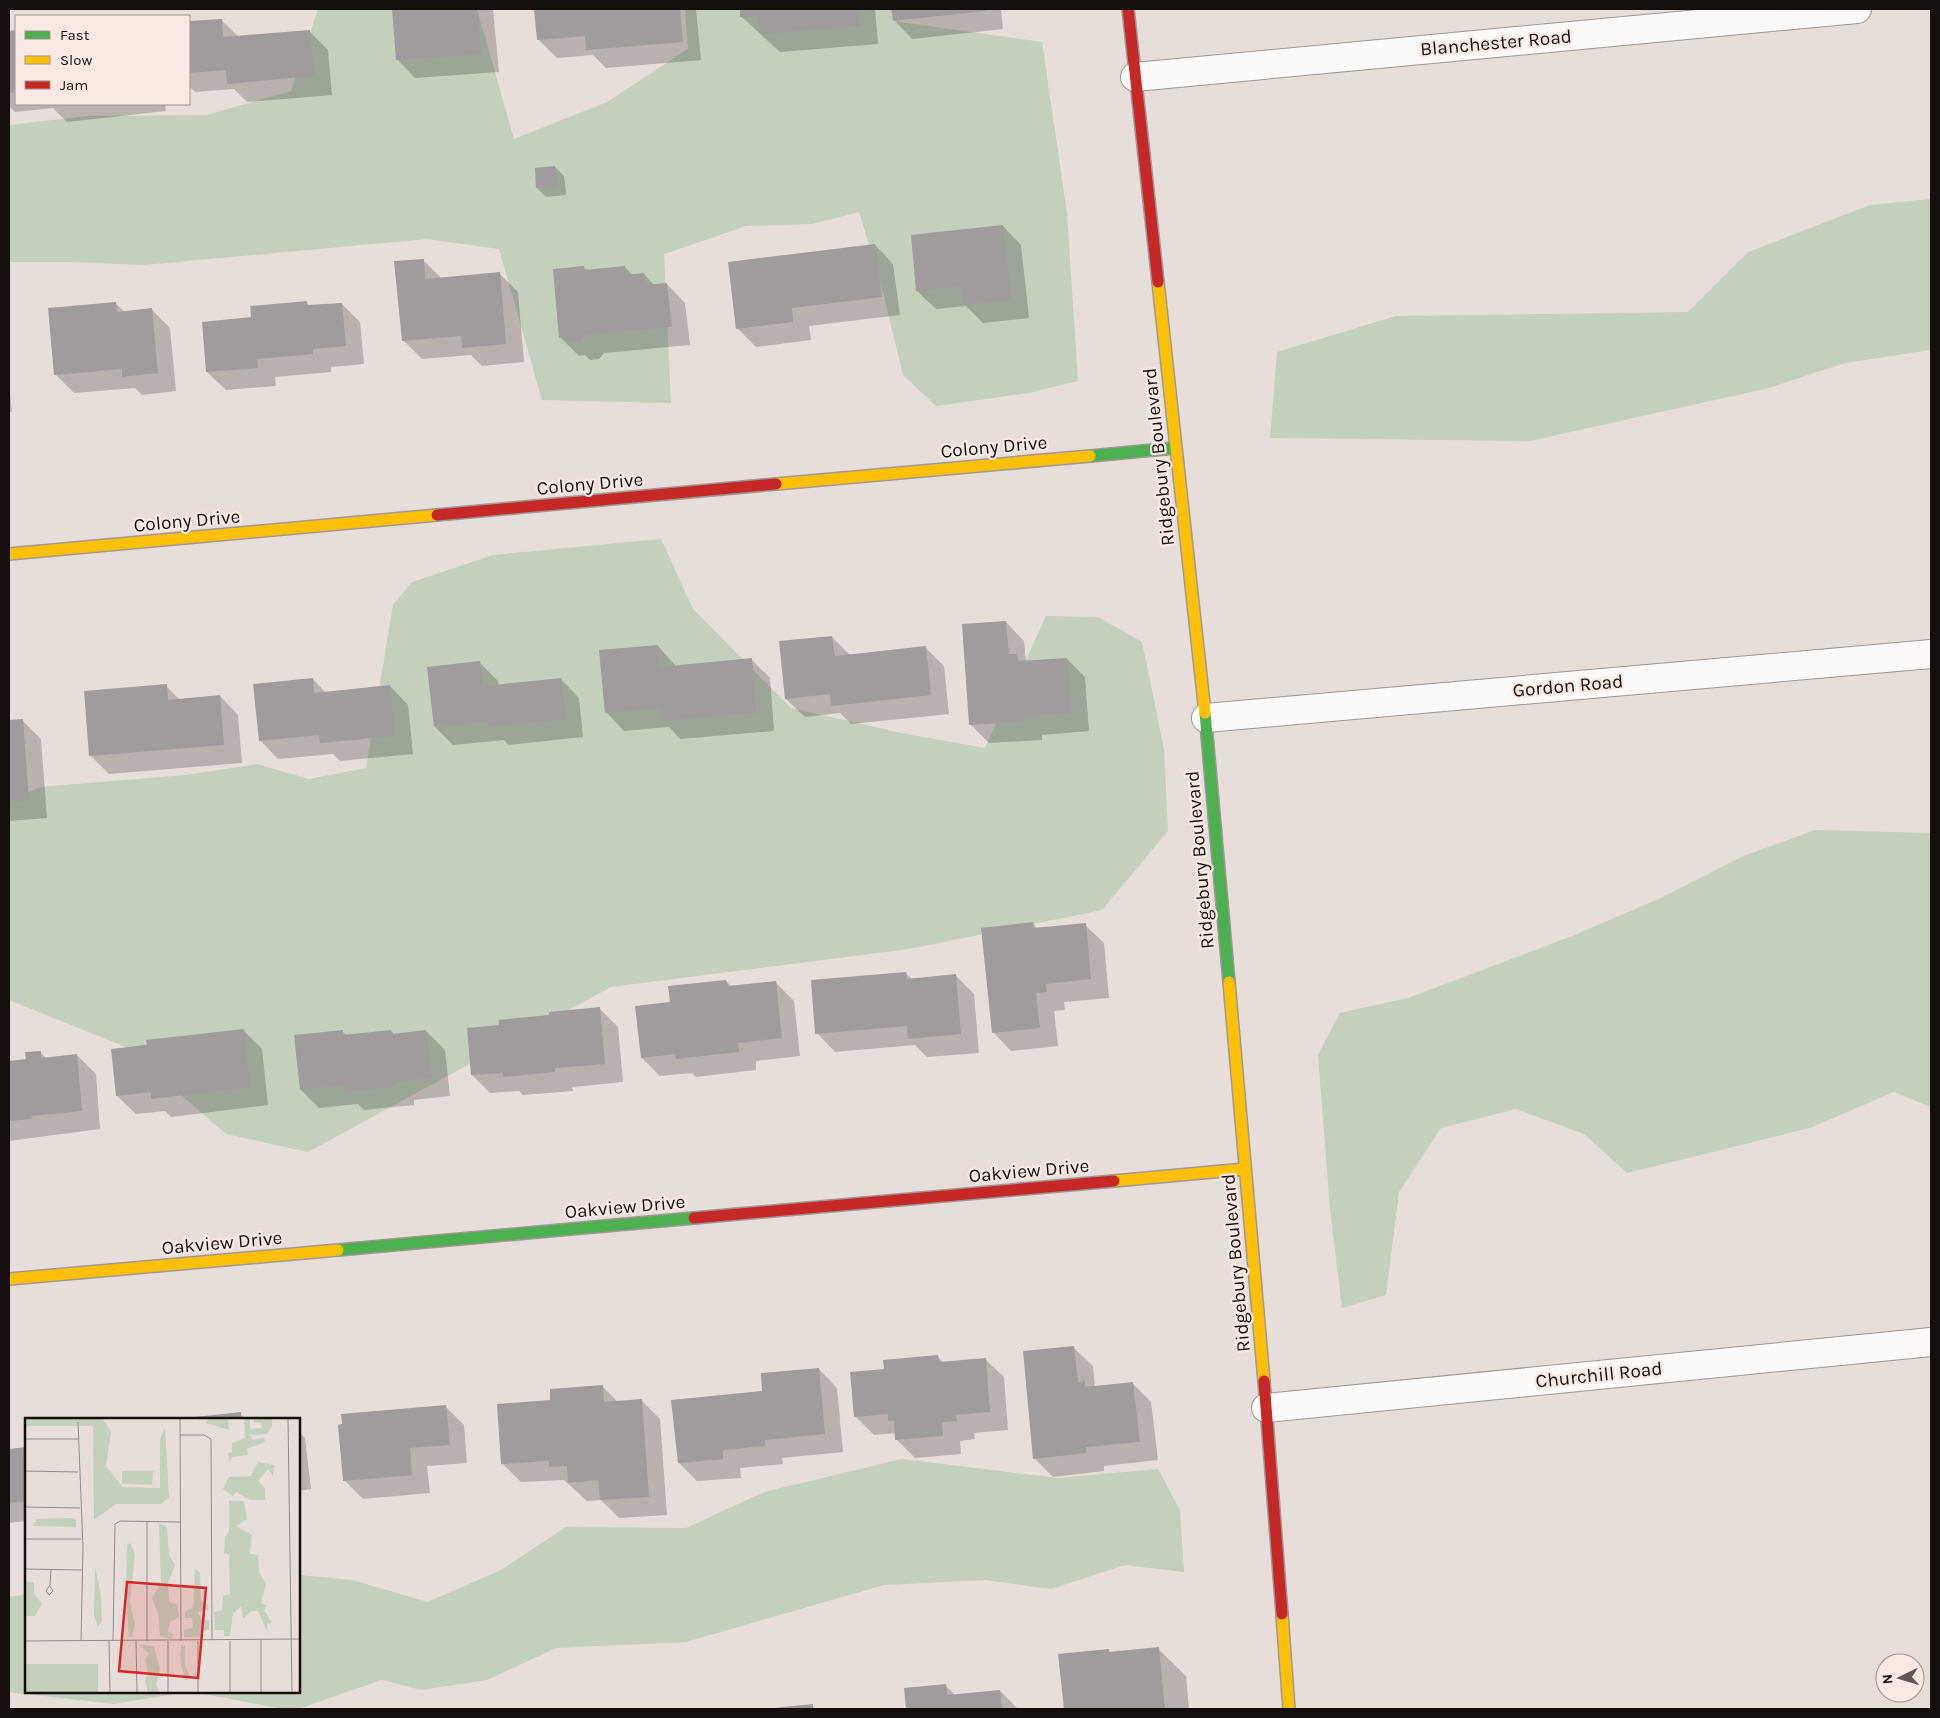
<svg xmlns="http://www.w3.org/2000/svg" width="1940" height="1718" font-family="Karla,sans-serif">
	<style>
		.green { fill: #c2d0bc }
		.shadow { fill: #0003 }
		.building { fill: #a09b9c }
		.lines { fill: none; stroke-linecap: round; stroke-linejoin: round }
		.street-casing { stroke: #9e9895; stroke-width: 30 }
		.fast-casing { stroke: #9e9895; stroke-width: 14 }
		.slow-casing { stroke: #9e9895; stroke-width: 14 }
		.jam-casing { stroke: #9e9895; stroke-width: 14 }
		.street { stroke: #fbfaf9; stroke-width: 28 }
		.fast { stroke: #4caf50; stroke-width: 11 }
		.slow { stroke: #ffc107; stroke-width: 11 }
		.jam { stroke: #c62828; stroke-width: 11 }
		.labels { text-anchor: middle; dominant-baseline: central; stroke-width: 4.5; stroke-linejoin: round; paint-order: stroke }
		.street-label { font-size: 19px; fill: #140f0d; stroke: #f9e9e2 }
		.inset-road { fill: none; stroke: #938b88; stroke-width: 1 }
		.view { fill: #d62828; fill-opacity: 0.15; stroke: #d62828; stroke-width: 2.5 }
		.inset-edge { fill: none; stroke: #140f0d; stroke-width: 2.5 }
	</style>
	<rect width="100%" height="100%" fill="#e7deda"/>
	<path class="green" d="M 318,9 L 477,9 L 514,139 L 607,102 L 688,49 L 685,9 L 891,9 L 893,21 L 1042,42 L 1067,213 L 1078,381 L 1029,393 L 936,406 L 903,375 L 880,280 L 859,212 L 812,224 L 746,226 L 664,254 L 671,403 L 542,400 L 499,249 L 427,239 L 144,265 L 66,262 L 9,262 L 9,125 L 87,116 L 206,115 L 291,91 Z
		M 1931,199 L 1931,350 L 1845,363 L 1769,388 L 1530,441 L 1270,438 L 1277,352 L 1396,316 L 1688,312 L 1748,252 L 1870,205 Z
		M 661,539 L 693,609 L 791,708 L 906,734 L 985,748 L 1046,616 L 1098,617 L 1142,642 L 1164,749 L 1168,831 L 1102,910 L 909,949 L 611,987 L 308,1152 L 226,1134 L 126,1047 L 9,1000 L 9,801 L 40,787 L 186,775 L 257,764 L 309,779 L 366,768 L 393,605 L 412,582 L 493,555 Z
		M 1815,830 L 1931,833 L 1931,1107 L 1894,1092 L 1810,1128 L 1627,1173 L 1584,1134 L 1516,1109 L 1441,1128 L 1399,1192 L 1386,1295 L 1342,1308 L 1330,1209 L 1318,1055 L 1340,1013 L 1408,998 L 1572,936 L 1663,897 L 1741,857 Z
		M 902,1459 L 1058,1478 L 1158,1469 L 1180,1510 L 1184,1572 L 1125,1565 L 1051,1589 L 985,1580 L 884,1585 L 686,1642 L 556,1648 L 487,1680 L 421,1690 L 382,1680 L 298,1709 L 282,1709 L 194,1692 L 299,1692 L 299,1575 L 352,1580 L 428,1602 L 501,1570 L 566,1527 L 686,1528 L 764,1492 Z
		M 26,1594 L 26,1692 L 186,1692 L 114,1704 L 9,1692 L 9,1597 Z"/>
	<path class="shadow" d="M 393,9 L 493,9 L 499,72 L 415,78 L 397,59 Z
		M 536,9 L 696,9 L 701,60 L 606,68 L 593,55 L 557,58 L 538,39 Z
		M 741,9 L 875,9 L 878,44 L 780,52 L 742,17 Z
		M 892,9 L 1001,9 L 1003,29 L 912,39 L 894,20 Z
		M 221,20 L 239,37 L 309,31 L 328,50 L 332,95 L 247,102 L 234,89 L 195,92 L 189,86 L 189,23 Z
		M 16,31 L 16,104 L 165,104 L 166,111 L 67,122 L 53,108 L 15,112 L 9,106 L 9,32 Z
		M 555,167 L 564,176 L 566,195 L 546,197 L 537,188 Z
		M 1003,226 L 1021,245 L 1029,318 L 983,323 L 966,306 L 936,309 L 917,291 L 912,236 Z
		M 875,245 L 893,264 L 900,315 L 809,326 L 811,340 L 756,347 L 737,328 Z
		M 423,260 L 442,279 L 500,274 L 518,292 L 524,362 L 482,366 L 471,355 L 422,359 L 403,340 Z
		M 584,267 L 587,271 L 624,267 L 633,275 L 644,274 L 654,285 L 667,284 L 685,303 L 690,345 L 604,353 L 599,359 L 590,360 L 585,355 L 579,356 L 560,337 Z
		M 306,302 L 310,306 L 342,304 L 360,322 L 364,364 L 331,367 L 331,372 L 275,377 L 276,386 L 226,390 L 207,372 L 203,323 L 252,319 Z
		M 115,303 L 125,312 L 152,310 L 170,328 L 176,391 L 142,395 L 135,388 L 74,393 L 56,375 Z
		M 9,381 L 12,412 L 9,412 Z
		M 1006,622 L 1024,641 L 1026,662 L 1067,659 L 1085,677 L 1089,731 L 1042,735 L 1042,740 L 989,743 L 971,725 Z
		M 832,637 L 850,655 L 926,648 L 944,666 L 949,714 L 851,724 L 840,713 L 805,717 L 786,699 Z
		M 658,646 L 676,666 L 751,659 L 770,678 L 774,731 L 680,739 L 669,727 L 624,731 L 606,712 Z
		M 479,662 L 498,681 L 499,686 L 561,679 L 579,698 L 583,737 L 508,745 L 504,740 L 453,745 L 435,727 Z
		M 313,679 L 326,693 L 390,686 L 408,705 L 413,754 L 340,761 L 333,754 L 278,759 L 260,740 Z
		M 166,686 L 180,700 L 220,696 L 238,715 L 242,763 L 109,774 L 90,755 Z
		M 23,721 L 41,739 L 47,818 L 9,821 L 9,722 Z
		M 1033,924 L 1038,929 L 1085,925 L 1104,943 L 1109,998 L 1064,1002 L 1065,1010 L 1054,1011 L 1058,1046 L 1011,1051 L 993,1032 Z
		M 906,973 L 912,979 L 956,976 L 974,994 L 979,1053 L 927,1057 L 915,1045 L 835,1052 L 817,1033 Z
		M 726,981 L 732,987 L 775,982 L 794,1001 L 800,1056 L 756,1061 L 756,1070 L 696,1077 L 692,1073 L 660,1076 L 642,1058 L 636,1008 L 672,1003 Z
		M 600,1009 L 618,1027 L 623,1082 L 572,1087 L 573,1091 L 523,1095 L 519,1091 L 490,1093 L 472,1075 L 501,1026 Z
		M 243,1030 L 262,1049 L 268,1105 L 171,1117 L 165,1111 L 136,1114 L 117,1096 L 112,1050 Z
		M 342,1031 L 347,1036 L 391,1031 L 395,1035 L 426,1031 L 445,1050 L 450,1096 L 414,1100 L 414,1105 L 364,1110 L 358,1104 L 319,1108 L 301,1090 Z
		M 40,1052 L 47,1059 L 77,1055 L 96,1074 L 100,1129 L 9,1141 L 9,1062 L 28,1060 Z
		M 1074,1348 L 1093,1366 L 1095,1387 L 1133,1384 L 1151,1402 L 1158,1460 L 1104,1466 L 1104,1471 L 1053,1477 L 1034,1458 Z
		M 937,1356 L 944,1363 L 985,1359 L 1004,1377 L 1008,1430 L 974,1433 L 975,1439 L 960,1441 L 961,1454 L 915,1458 L 896,1439 L 896,1433 L 874,1435 L 856,1417 L 885,1370 Z
		M 819,1369 L 837,1388 L 843,1452 L 782,1458 L 783,1464 L 740,1468 L 741,1478 L 697,1481 L 679,1463 Z
		M 602,1386 L 618,1402 L 641,1400 L 660,1419 L 667,1515 L 619,1518 L 601,1500 L 587,1501 L 564,1480 L 521,1482 L 503,1464 L 551,1401 Z
		M 446,1407 L 464,1425 L 467,1463 L 427,1466 L 430,1493 L 363,1499 L 344,1480 Z
		M 240,1414 L 246,1419 L 186,1419 Z
		M 299,1432 L 305,1438 L 311,1489 L 299,1491 Z
		M 26,1449 L 26,1521 L 9,1523 L 9,1450 Z
		M 1158,1649 L 1186,1676 L 1189,1709 L 1065,1709 L 1060,1655 L 1108,1650 L 1112,1653 Z
		M 945,1685 L 956,1696 L 1000,1691 L 1018,1709 L 908,1709 L 906,1689 Z
		M 812,1706 L 816,1709 L 772,1709 Z"/>
	<path class="building" d="M 392,9 L 478,9 L 481,54 L 396,60 Z
		M 534,9 L 680,9 L 683,42 L 586,50 L 585,36 L 537,40 Z
		M 740,9 L 858,9 L 860,26 L 760,34 L 759,16 L 740,17 Z
		M 891,9 L 985,9 L 985,11 L 893,21 Z
		M 222,19 L 223,37 L 310,30 L 314,76 L 227,84 L 226,70 L 189,73 L 189,21 Z
		M 16,30 L 16,92 L 9,93 L 9,31 Z
		M 555,166 L 557,187 L 536,188 L 535,168 Z
		M 1003,225 L 1011,300 L 964,305 L 961,286 L 916,291 L 911,235 Z
		M 875,244 L 882,297 L 792,308 L 793,322 L 736,329 L 728,262 Z
		M 424,259 L 425,279 L 500,272 L 506,344 L 462,348 L 461,336 L 402,341 L 394,261 Z
		M 584,266 L 584,270 L 625,266 L 626,275 L 644,273 L 646,285 L 667,283 L 672,327 L 585,335 L 580,341 L 571,342 L 565,337 L 559,338 L 553,269 Z
		M 307,301 L 307,305 L 342,303 L 346,346 L 313,349 L 313,354 L 257,359 L 258,368 L 206,372 L 202,322 L 251,317 L 250,306 Z
		M 116,302 L 117,312 L 152,308 L 158,373 L 122,377 L 122,369 L 54,375 L 48,308 Z
		M 1006,621 L 1009,654 L 1017,654 L 1018,661 L 1067,658 L 1071,713 L 1024,716 L 1024,721 L 969,725 L 962,624 Z
		M 832,636 L 835,656 L 926,646 L 931,695 L 831,706 L 830,694 L 785,699 L 779,641 Z
		M 658,645 L 660,667 L 752,658 L 756,713 L 661,721 L 660,708 L 605,713 L 599,650 Z
		M 480,661 L 483,686 L 561,678 L 566,719 L 488,727 L 488,722 L 434,727 L 427,667 Z
		M 313,678 L 314,693 L 390,685 L 395,736 L 320,743 L 319,735 L 259,741 L 253,684 Z
		M 167,684 L 168,700 L 220,695 L 224,745 L 89,756 L 84,691 Z
		M 23,719 L 29,800 L 9,802 L 9,720 Z
		M 1033,922 L 1034,928 L 1086,923 L 1091,979 L 1046,984 L 1047,992 L 1036,993 L 1040,1028 L 992,1033 L 981,928 Z
		M 906,972 L 907,979 L 956,974 L 961,1034 L 908,1039 L 907,1026 L 815,1034 L 811,980 Z
		M 726,980 L 728,986 L 776,981 L 782,1038 L 738,1043 L 739,1052 L 676,1059 L 675,1054 L 641,1058 L 635,1006 L 670,1002 L 668,986 Z
		M 600,1007 L 605,1064 L 555,1068 L 555,1072 L 503,1077 L 503,1073 L 471,1075 L 467,1028 L 499,1025 L 499,1020 L 549,1015 L 549,1012 Z
		M 244,1029 L 250,1087 L 151,1099 L 151,1092 L 116,1096 L 111,1049 L 147,1045 L 146,1040 Z
		M 343,1030 L 343,1035 L 391,1030 L 392,1034 L 426,1030 L 432,1078 L 396,1082 L 396,1087 L 344,1092 L 344,1085 L 300,1090 L 294,1035 Z
		M 41,1051 L 41,1058 L 77,1054 L 82,1111 L 31,1116 L 32,1119 L 9,1121 L 9,1061 L 26,1059 L 25,1052 Z
		M 1074,1346 L 1078,1382 L 1085,1381 L 1085,1387 L 1133,1382 L 1140,1442 L 1086,1447 L 1086,1453 L 1033,1459 L 1023,1351 Z
		M 938,1355 L 939,1362 L 986,1358 L 990,1412 L 956,1415 L 957,1421 L 942,1422 L 943,1436 L 895,1440 L 894,1421 L 888,1421 L 888,1414 L 854,1417 L 850,1372 L 884,1369 L 883,1360 Z
		M 819,1368 L 825,1434 L 765,1440 L 765,1446 L 723,1450 L 723,1459 L 678,1463 L 671,1400 L 762,1391 L 761,1373 Z
		M 603,1385 L 604,1402 L 642,1399 L 649,1497 L 600,1500 L 598,1480 L 568,1483 L 567,1466 L 549,1467 L 549,1461 L 501,1464 L 497,1404 L 550,1400 L 550,1389 Z
		M 446,1405 L 450,1445 L 410,1448 L 412,1475 L 343,1481 L 338,1425 L 342,1424 L 341,1414 Z
		M 241,1412 L 241,1419 L 186,1419 L 186,1418 Z
		M 26,1447 L 26,1502 L 9,1503 L 9,1449 Z
		M 1159,1647 L 1165,1709 L 1064,1709 L 1058,1654 L 1109,1649 L 1109,1652 Z
		M 946,1684 L 947,1695 L 1000,1690 L 1002,1709 L 906,1709 L 904,1688 Z
		M 813,1704 L 813,1709 L 774,1709 L 774,1708 Z"/>
	<g class="lines">
		<g class="street-casing">
			<path id="street" d="M 1135,77 L 1857,9
				M 1206,718 L 1931,654
				M 1266,1408 L 1931,1342"/>
		</g>
		<g class="fast-casing">
			<path id="fast" d="M 1090,456 L 1175,448
				M 1205,713 L 1229,982
				M 338,1250 L 694,1218"/>
		</g>
		<g class="slow-casing">
			<path id="slow" d="M 1158,282 L 1205,713
				M 776,484 L 1090,456
				M 9,554 L 437,515
				M 1229,982 L 1264,1381
				M 1114,1181 L 1245,1169
				M 9,1279 L 338,1250
				M 1282,1614 L 1289,1709"/>
		</g>
		<g class="jam-casing">
			<path id="jam" d="M 1128,9 L 1158,282
				M 437,515 L 776,484
				M 694,1218 L 1114,1181
				M 1264,1381 L 1282,1614"/>
		</g>
		<use href="#street" class="street"/>
		<use href="#fast" class="fast"/>
		<use href="#slow" class="slow"/>
		<use href="#jam" class="jam"/>
	</g>
	<g class="labels">
		<g class="street-label">
			<text transform="translate(1496 43) rotate(-5)">Blanchester Road</text>
			<text transform="translate(994 447) rotate(-5)">Colony Drive</text>
			<text transform="translate(1159 457) rotate(-96)">Ridgebury Boulevard</text>
			<text transform="translate(590 484) rotate(-5)">Colony Drive</text>
			<text transform="translate(187 521) rotate(-5)">Colony Drive</text>
			<text transform="translate(1568 686) rotate(-5)">Gordon Road</text>
			<text transform="translate(1200 860) rotate(-95)">Ridgebury Boulevard</text>
			<text transform="translate(1029 1171) rotate(-5)">Oakview Drive</text>
			<text transform="translate(625 1207) rotate(-5)">Oakview Drive</text>
			<text transform="translate(222 1243) rotate(-5)">Oakview Drive</text>
			<text transform="translate(1236 1263) rotate(-95)">Ridgebury Boulevard</text>
			<text transform="translate(1599 1375) rotate(-6)">Churchill Road</text>
		</g>
	</g>
	<g transform="translate(25 1418)">
		<rect width="275" height="275" fill="#e7deda"/>
		<path d="M 0,0 L 77,0 L 86,14 L 81,48 L 98,69 L 135,70 L 135,21 L 140,10 L 144,79 L 136,86 L 91,86 L 69,102 L 68,8 L 0,8 ZM 184,0 L 203,0 L 204,12 L 181,5 ZM 219,0 L 225,0 L 225,11 L 237,10 L 236,5 L 229,4 L 229,0 L 247,0 L 247,8 L 242,16 L 225,17 L 228,22 L 239,20 L 240,24 L 222,31 L 223,37 L 207,39 L 204,45 L 203,35 L 207,34 L 207,25 L 220,20 ZM 233,44 L 249,47 L 248,58 L 243,51 L 233,63 L 240,70 L 240,82 L 225,82 L 211,74 L 208,78 L 198,71 L 204,59 L 226,58 ZM 97,53 L 128,53 L 127,67 L 97,66 ZM 204,83 L 219,83 L 222,101 L 211,108 L 227,117 L 225,136 L 233,137 L 234,154 L 241,166 L 236,185 L 242,188 L 239,192 L 247,205 L 242,206 L 242,213 L 233,193 L 226,193 L 218,201 L 216,188 L 208,196 L 205,218 L 199,218 L 199,212 L 190,212 L 189,194 L 197,192 L 198,178 L 205,176 L 204,137 L 199,135 L 200,119 L 204,113 ZM 47,100 L 51,102 L 51,109 L 7,108 L 12,101 ZM 134,105 L 142,109 L 144,137 L 150,147 L 143,165 L 144,184 L 152,186 L 153,191 L 154,199 L 145,204 L 143,213 L 148,216 L 147,221 L 135,218 L 133,195 L 127,180 L 136,165 ZM 105,125 L 110,136 L 105,184 L 110,206 L 107,219 L 104,219 L 101,177 L 102,127 ZM 70,149 L 76,178 L 77,203 L 73,209 L 69,197 ZM 170,151 L 175,154 L 176,183 L 183,187 L 184,192 L 173,194 L 176,202 L 184,202 L 184,212 L 177,212 L 175,219 L 159,219 L 159,212 L 168,209 L 167,200 L 160,200 L 160,194 L 168,189 ZM 0,164 L 9,164 L 9,176 L 17,186 L 10,198 L 0,198 ZM 115,227 L 129,228 L 135,251 L 131,266 L 134,275 L 123,275 L 120,263 L 123,254 L 120,241 L 124,236 ZM 156,227 L 160,228 L 160,247 L 164,256 L 164,261 L 160,262 L 155,240 ZM 0,246 L 73,246 L 73,275 L 0,275 Z" fill="#c2d0bc"/>
		<path class="inset-road" d="M 155,0 L 156,223M 263,0 L 267,275M 53,4 L 58,130 L 56,223M 155,17 L 179,17 L 186,21 L 187,222M 0,21 L 53,21M 0,53 L 53,54M 0,89 L 55,90M 122,103 L 122,223M 0,121 L 56,121M 0,151 L 57,152M 25,168 L 28,173 L 24,177 L 21,173 L 25,167 L 26,152M 236,222 L 236,275M 0,223 L 275,221M 84,223 L 85,275M 88,223 L 90,106 L 95,103 L 155,104M 111,223 L 112,275M 143,223 L 143,275M 173,223 L 173,275M 205,223 L 205,275"/>
		<path class="view" d="M 102,164 L 181,170 L 173,260 L 94,253 Z"/>
		<rect width="275" height="275" class="inset-edge"/>
	</g>
	<rect width="1940" height="1718" fill="none" stroke="#140f0d" stroke-width="20"/>
	<rect x="15" y="15" width="175" height="90" fill="#f9e9e2" stroke="#9d928d"/>
	<rect x="25" y="31" width="25" height="8" fill="#4caf50" stroke="#9d928d"/>
	<text x="60" y="40" font-size="15" fill="#140f0d">Fast</text>
	<rect x="25" y="56" width="25" height="8" fill="#ffc107" stroke="#9d928d"/>
	<text x="60" y="65" font-size="15" fill="#140f0d">Slow</text>
	<rect x="25" y="81" width="25" height="8" fill="#c62828" stroke="#9d928d"/>
	<text x="60" y="90" font-size="15" fill="#140f0d">Jam</text>
	<g transform="translate(1900 1678) rotate(265)"><circle r="24" fill="#f9e9e2" stroke="#9d928d"/>
	<path d="M0-4L9 19L0 12L-9 19Z" fill="#5e5755"/>
	<text y="-8" font-size="14" font-weight="bold" text-anchor="middle" fill="#140f0d">N</text>
	</g>
</svg>
